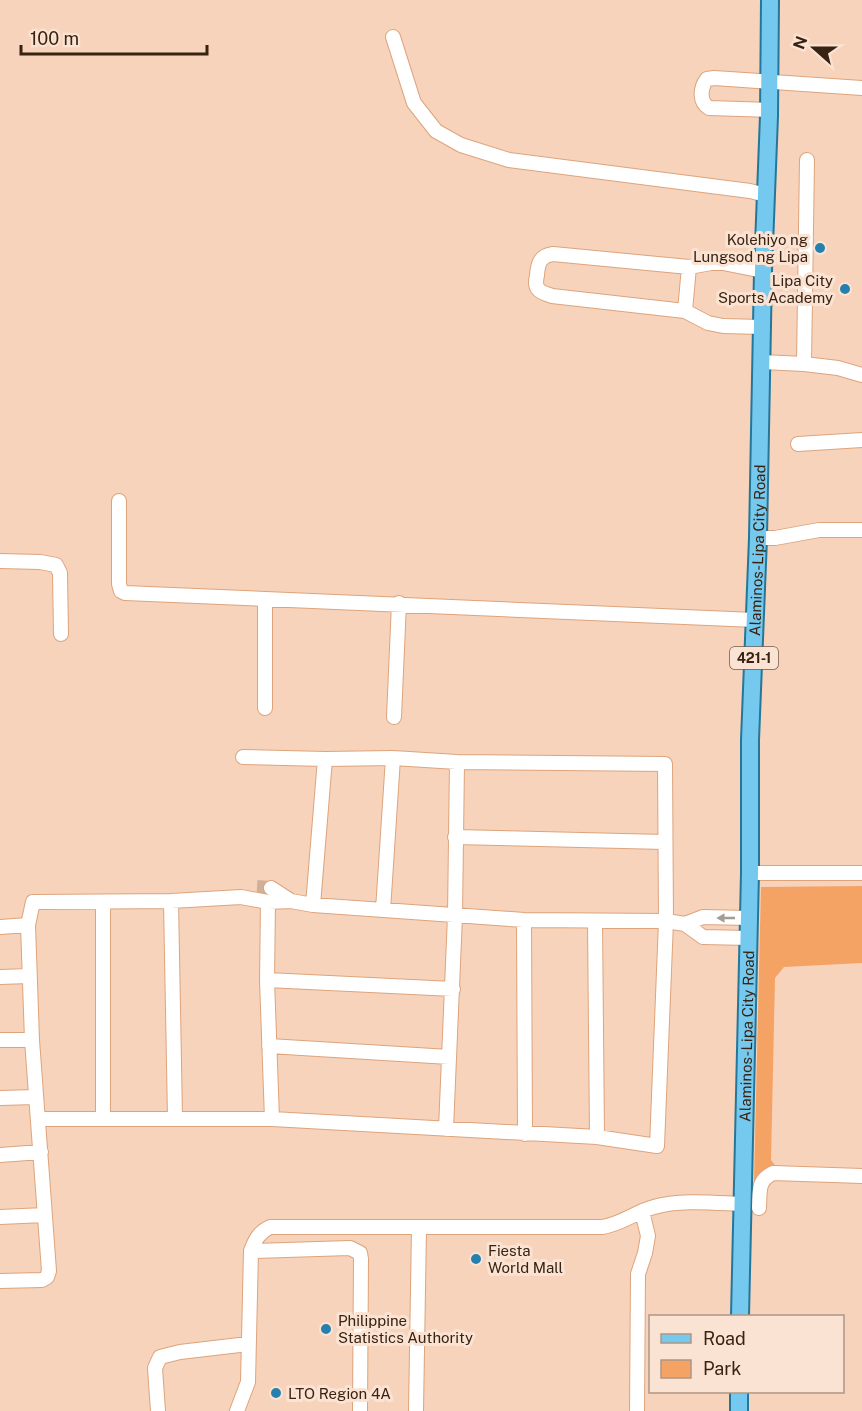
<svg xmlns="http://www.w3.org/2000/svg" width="862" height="1411" font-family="'Public Sans',sans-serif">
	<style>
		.green { fill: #f5a265 }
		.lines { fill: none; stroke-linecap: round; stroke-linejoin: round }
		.minor-tunnel { stroke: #d1b099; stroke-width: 14; stroke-dasharray: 14 7; stroke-linecap: butt }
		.minor-casing { stroke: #dda47c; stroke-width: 16 }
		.major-casing { stroke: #25779a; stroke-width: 20 }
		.minor { stroke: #fff; stroke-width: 14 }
		.major { stroke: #76c9ee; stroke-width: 16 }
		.oneway { fill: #a59c94 }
		.poi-dot { fill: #2680ae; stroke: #fbe3d3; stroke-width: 2 }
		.labels { text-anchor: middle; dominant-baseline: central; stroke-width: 6; stroke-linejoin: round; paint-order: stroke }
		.shield { fill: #fbe3d3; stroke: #725c4c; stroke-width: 1.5 }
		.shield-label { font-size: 14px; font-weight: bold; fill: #382212 }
		.poi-label { font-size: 15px; fill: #382212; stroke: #fbe3d3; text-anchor: start }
		.street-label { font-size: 15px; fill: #382212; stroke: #fbe3d3 }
	</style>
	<rect width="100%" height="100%" fill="#f7d3bb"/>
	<path class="green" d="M 862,886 L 862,963 L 784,967 L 775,978 L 771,1160 L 777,1168 L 757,1183 L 754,1182 L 761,887 Z"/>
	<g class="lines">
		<path class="minor-tunnel" d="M 257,887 L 271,888"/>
		<g class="minor-casing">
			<path id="minor" d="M 393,37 L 414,103 L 436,131 L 461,145 L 509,160 L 750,191 L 766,195
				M 769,110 L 709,108 C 699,102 700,88 707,79 L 714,78 L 862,88
				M 807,160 L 804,364 L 838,368 L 862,375
				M 685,311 L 689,267
				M 762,327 L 723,326 L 708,323 L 685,311 L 552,296 C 547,294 541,293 538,289 C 535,285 536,280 537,275 C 538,263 540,256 553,254 L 689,267 L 711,263 L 723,263 L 763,271
				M 761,362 L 804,364
				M 798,444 L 862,440
				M 119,501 L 119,584 L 121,591 L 125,593 L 755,620
				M 758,538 L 775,538 L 819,530 L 862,530
				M 0,561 L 40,562 L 56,565 L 60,573 L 61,634
				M 265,708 L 265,599
				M 394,717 L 399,603
				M 455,837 L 665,842
				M 750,873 L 862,873
				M 271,888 L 291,901
				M 171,901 L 175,1118
				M 103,902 L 103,1118
				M 268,902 L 267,980 L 272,1119
				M 313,905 L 325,759
				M 383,910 L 393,758
				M 524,920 L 525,1134
				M 595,922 L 597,1137
				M 685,924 L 703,937 L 749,938
				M 0,927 L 28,925
				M 0,977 L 29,976
				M 267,980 L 453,989
				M 0,1040 L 32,1040
				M 269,1046 L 449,1057
				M 0,1098 L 36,1097
				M 39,1119 L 272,1119 L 597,1137 L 657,1146 L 666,921 L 665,764 L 457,762 L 393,758 L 325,759 L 243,757
				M 446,1129 L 455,916 L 457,762
				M 0,1155 L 41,1152
				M 759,1208 C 760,1191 757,1181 773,1173 L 862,1176
				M 0,1217 L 45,1215
				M 251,1251 C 255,1240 259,1232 270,1227 L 602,1227 C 622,1224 635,1212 654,1207 C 680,1199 716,1203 742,1204
				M 0,1281 L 42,1280 L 47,1277 L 49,1271 L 32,1040 L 28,925 L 33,902 L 171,901 L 241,897 L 268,902 L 291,901 L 313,905 L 524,920 L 666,921 L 685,924 L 703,917 L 749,918
				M 158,1411 L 155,1368 L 160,1357 L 180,1352 L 248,1344
				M 237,1411 L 248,1382 L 251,1251 L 350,1248 L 360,1253 L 361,1259 L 360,1411
				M 416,1411 L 419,1228
				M 637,1411 L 638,1274 L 645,1253 L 648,1236 L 642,1211"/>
		</g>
		<g class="major-casing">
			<g id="major">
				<path id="s1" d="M 740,1316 L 750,873 L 750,740 L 758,538 L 763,271 L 769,116 L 770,0"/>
				<path d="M 739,1411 L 739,1392"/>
			</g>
		</g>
		<use href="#minor" class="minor"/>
		<use href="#major" class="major"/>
	</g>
	<defs><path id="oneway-solid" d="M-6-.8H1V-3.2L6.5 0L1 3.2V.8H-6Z" transform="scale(1.5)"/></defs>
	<use class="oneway" href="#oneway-solid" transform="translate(726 918) rotate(-180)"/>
	<g class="poi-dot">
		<circle cx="820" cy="248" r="6"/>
		<circle cx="845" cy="289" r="6"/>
		<circle cx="476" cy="1259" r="6"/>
		<circle cx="326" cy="1329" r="6"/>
		<circle cx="276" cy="1393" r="6"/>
	</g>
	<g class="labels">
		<rect class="shield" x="730" y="647" width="48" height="22" rx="4.5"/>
		<g class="shield-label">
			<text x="754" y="658">421-1</text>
		</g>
		<g class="poi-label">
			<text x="808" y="239" text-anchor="end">Kolehiyo ng<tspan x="808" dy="17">Lungsod ng Lipa</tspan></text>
			<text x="833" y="280" text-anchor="end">Lipa City<tspan x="833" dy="17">Sports Academy</tspan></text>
			<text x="488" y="1250">Fiesta<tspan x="488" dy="17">World Mall</tspan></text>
			<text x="338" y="1320">Philippine<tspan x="338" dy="17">Statistics Authority</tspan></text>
			<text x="288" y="1393">LTO Region 4A</text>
		</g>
		<g class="street-label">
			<text stroke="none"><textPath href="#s1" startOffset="766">Alaminos-Lipa City Road</textPath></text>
			<text stroke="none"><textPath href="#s1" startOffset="280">Alaminos-Lipa City Road</textPath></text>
		</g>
	</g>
	<rect x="649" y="1315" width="195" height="78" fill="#fbe3d3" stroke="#ad9686" stroke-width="1.5"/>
	<rect x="661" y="1334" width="30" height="9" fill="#76c9ee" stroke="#ad9686" stroke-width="1.5"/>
	<text x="703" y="1345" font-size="18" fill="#382212">Road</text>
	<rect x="661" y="1360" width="30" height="18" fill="#f5a265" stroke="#ad9686" stroke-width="1.5"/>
	<text x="703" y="1375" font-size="18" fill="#382212">Park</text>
	<g transform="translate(814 48) rotate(291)" stroke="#fbe3d3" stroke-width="4.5" paint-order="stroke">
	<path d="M0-4.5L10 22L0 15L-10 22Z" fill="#382212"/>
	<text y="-9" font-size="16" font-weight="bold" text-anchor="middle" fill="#382212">N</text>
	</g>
	<path d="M21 45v9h186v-9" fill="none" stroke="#382212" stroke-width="3"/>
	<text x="30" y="45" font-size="18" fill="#382212" stroke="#fbe3d3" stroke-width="4.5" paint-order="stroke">100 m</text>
</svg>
